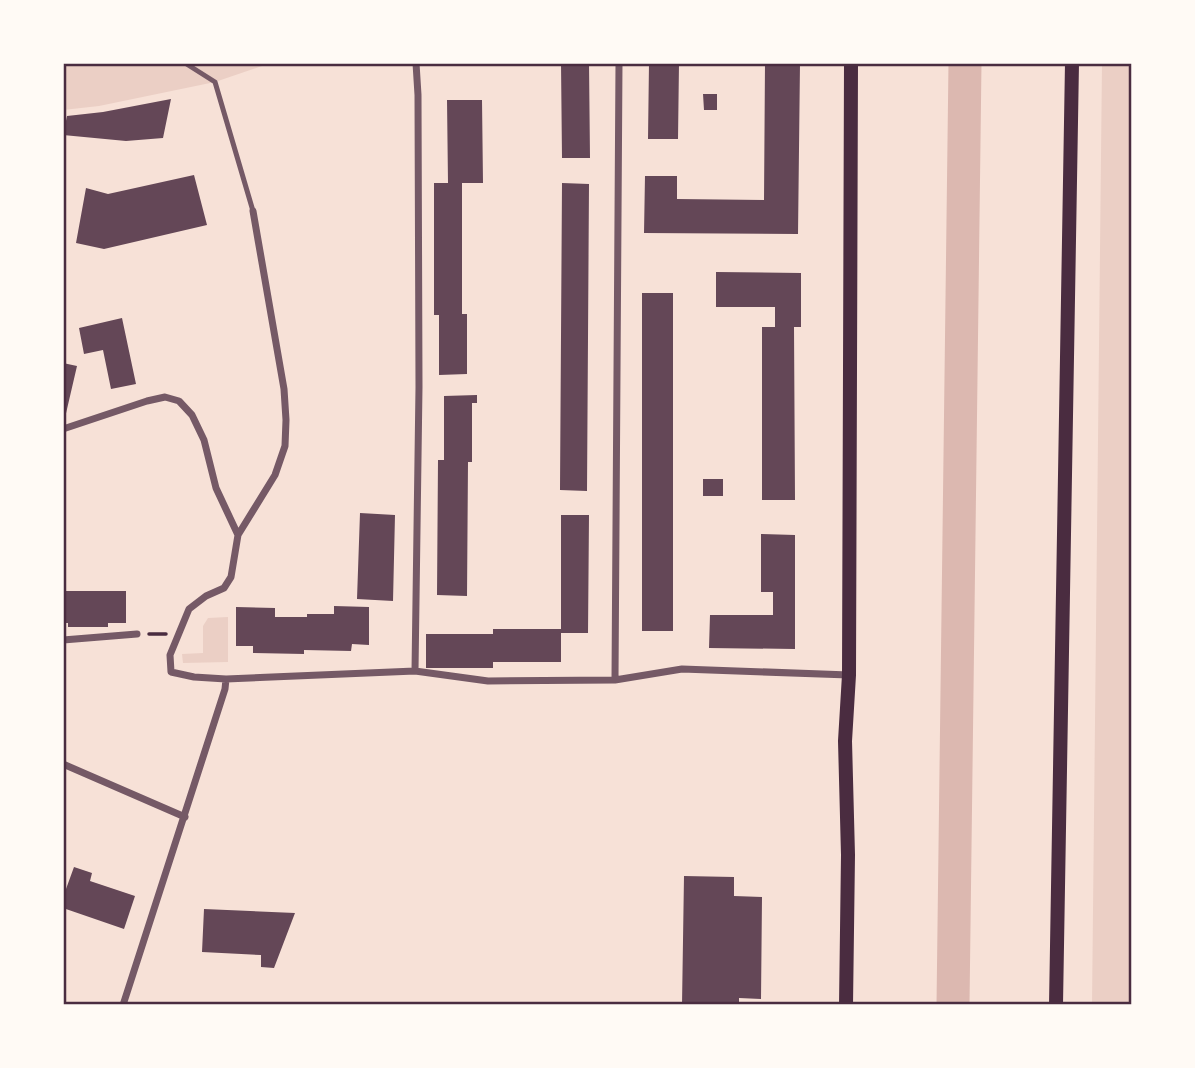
<svg xmlns="http://www.w3.org/2000/svg" width="1195" height="1068" font-family="'DM Sans',sans-serif">
	<style>
		.green { fill: #ebcfc5 }
		.lines { fill: none; stroke-linecap: round; stroke-linejoin: round }
		.river { stroke: #dcb8b0; stroke-width: 33 }
		.building { fill: #644757 }
		.path { stroke: #4a2c40; stroke-width: 3.5 }
		.service { stroke: #755966; stroke-width: 5 }
		.minor { stroke: #755966; stroke-width: 7 }
		.secondary { stroke: #4a2c40; stroke-width: 14 }
		.neatline { fill: none; stroke: #4a2c40; stroke-width: 2.5 }
	</style>
	<rect width="100%" height="100%" fill="#f7e1d7"/>
	<path class="green" d="M 63,63 L 271,63 L 215,82 L 99,106 L 63,110 Z
		M 1102,63 L 1132,63 L 1132,1005 L 1092,1005 Z
		M 228,617 L 228,662 L 183,663 L 182,654 L 203,653 L 203,626 L 208,618 Z"/>
	<g class="lines">
		<path class="river" d="M 953,1005 L 965,63"/>
	</g>
	<path class="building" d="M 561,63 L 589,63 L 590,158 L 562,158 Z
		M 649,63 L 679,63 L 678,139 L 648,139 Z
		M 765,63 L 800,63 L 798,234 L 644,233 L 645,176 L 677,176 L 677,199 L 764,200 Z
		M 703,94 L 717,94 L 717,110 L 704,110 Z
		M 171,99 L 163,138 L 126,141 L 63,135 L 67,116 L 103,112 Z
		M 447,100 L 482,100 L 483,183 L 462,183 L 462,314 L 467,314 L 467,374 L 439,375 L 439,315 L 434,315 L 434,183 L 448,183 Z
		M 194,175 L 207,225 L 104,249 L 76,243 L 86,188 L 108,194 Z
		M 562,183 L 589,184 L 587,491 L 560,490 Z
		M 716,272 L 801,273 L 801,327 L 794,327 L 795,500 L 762,500 L 762,327 L 775,327 L 775,307 L 716,307 Z
		M 642,293 L 673,293 L 673,631 L 642,631 Z
		M 122,318 L 136,384 L 111,389 L 103,350 L 84,354 L 79,328 Z
		M 63,363 L 77,366 L 64,422 L 63,422 Z
		M 477,395 L 477,403 L 472,403 L 472,462 L 468,462 L 467,596 L 437,595 L 438,460 L 444,460 L 444,396 Z
		M 703,479 L 723,479 L 723,496 L 703,496 Z
		M 360,513 L 395,515 L 393,601 L 357,599 Z
		M 561,515 L 589,515 L 588,633 L 561,633 L 561,662 L 493,662 L 493,668 L 426,668 L 426,634 L 493,634 L 493,629 L 561,629 Z
		M 761,534 L 795,535 L 795,649 L 709,648 L 710,615 L 773,615 L 773,592 L 761,592 Z
		M 63,591 L 126,591 L 126,623 L 108,623 L 108,627 L 68,627 L 68,623 L 63,623 Z
		M 334,606 L 369,607 L 369,645 L 352,644 L 351,651 L 304,650 L 304,654 L 253,653 L 253,646 L 236,646 L 236,607 L 275,608 L 275,617 L 307,617 L 307,614 L 334,614 Z
		M 74,867 L 92,873 L 90,881 L 135,896 L 124,929 L 63,908 L 63,888 L 66,889 Z
		M 684,876 L 734,877 L 734,896 L 762,897 L 761,999 L 739,998 L 739,1005 L 682,1005 Z
		M 204,909 L 295,913 L 274,968 L 261,967 L 261,955 L 202,952 Z"/>
	<g class="lines">
		<path class="path" d="M 149,634 L 166,634"/>
		<path class="service" d="M 185,63 L 215,82 L 253,211"/>
		<path class="minor" d="M 253,211 L 284,389 L 286,420 L 285,446 L 275,475 L 238,535 L 231,577 L 224,588 L 206,596 L 189,609 L 170,655 L 171,672 L 194,677 L 226,679 L 415,671 L 488,681 L 615,680 L 682,669 L 849,675
			M 63,429 L 147,401 L 165,397 L 179,401 L 192,415 L 204,440 L 216,488 L 238,535
			M 63,640 L 137,634
			M 415,671 L 419,387 L 418,95 L 416,63
			M 615,680 L 619,63
			M 63,764 L 185,817
			M 123,1005 L 225,689 L 226,679"/>
		<path class="secondary" d="M 846,1005 L 848,855 L 845,741 L 849,675 L 851,63
			M 1056,1005 L 1072,63"/>
	</g>
	<rect width="1195" height="1068" fill="none" stroke="#fffaf5" stroke-width="130"/>
	<rect x="65" y="65" width="1065" height="938" class="neatline"/>
</svg>
